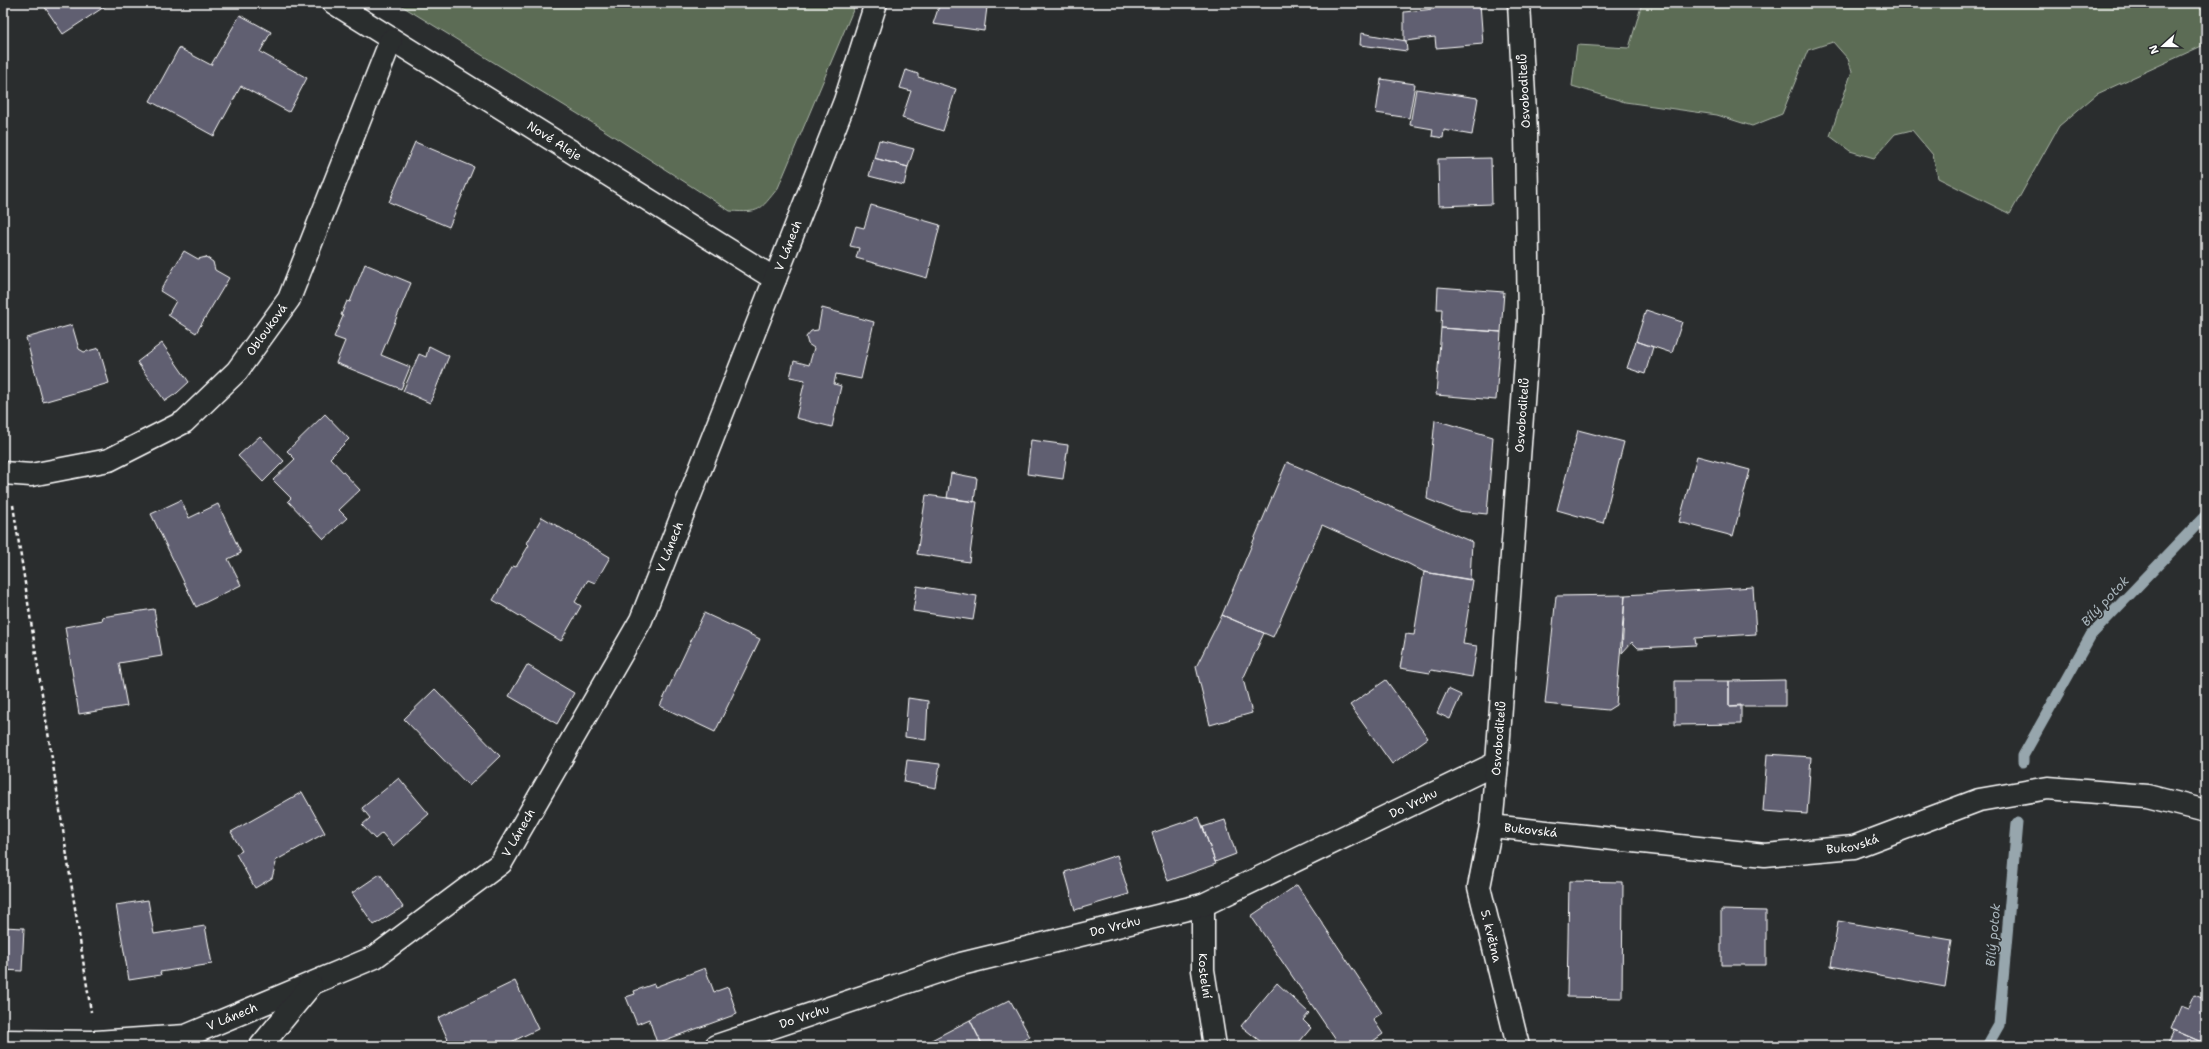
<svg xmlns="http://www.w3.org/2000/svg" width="2209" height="1049" font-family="'Shantell Sans',sans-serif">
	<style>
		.green { fill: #5b6c54; stroke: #adb6aa }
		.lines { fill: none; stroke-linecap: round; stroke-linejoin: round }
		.stream { stroke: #97a6ad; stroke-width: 11 }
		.building { fill: #615f71; stroke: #fff }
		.minor-casing { stroke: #fff; stroke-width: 25 }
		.path { stroke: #fff; stroke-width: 2.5; stroke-dasharray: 4 3; stroke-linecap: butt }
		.minor { stroke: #2a2d2e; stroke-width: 22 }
		.labels { text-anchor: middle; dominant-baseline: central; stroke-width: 3; stroke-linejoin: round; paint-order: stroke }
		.street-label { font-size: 12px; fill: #fff; stroke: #2a2d2e }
		.water-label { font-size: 13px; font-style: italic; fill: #a8b4bb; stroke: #2a2d2e }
	</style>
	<rect width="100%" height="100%" fill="#2a2d2e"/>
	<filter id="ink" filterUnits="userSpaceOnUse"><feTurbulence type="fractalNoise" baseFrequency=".025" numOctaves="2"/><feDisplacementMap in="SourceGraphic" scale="8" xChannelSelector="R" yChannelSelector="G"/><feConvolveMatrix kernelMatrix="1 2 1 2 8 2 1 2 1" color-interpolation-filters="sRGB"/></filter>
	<g filter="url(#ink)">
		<path class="green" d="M 397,3 L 856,3 L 778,188 C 759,211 761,213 730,211 L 596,125 Z
			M 1642,3 L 2206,3 L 2206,44 L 2097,94 L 2059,126 L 2010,214 L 1938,178 L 1933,155 L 1912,130 L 1895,134 L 1874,158 L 1850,151 L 1830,136 L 1852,71 L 1848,59 L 1833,42 L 1808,50 L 1782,114 L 1752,126 L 1717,115 L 1625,102 L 1572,86 L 1577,45 L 1629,48 Z"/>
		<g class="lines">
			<path class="stream" d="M 2023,762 L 2023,756 L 2091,635 L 2206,515
				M 1987,1046 L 1999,1025 L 2017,823"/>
		</g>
		<path class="building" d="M 42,3 L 106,3 L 107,5 L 63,34 Z
			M 940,3 L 958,3 L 987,7 L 984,31 L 933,24 Z
			M 1433,3 L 1480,3 L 1483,44 L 1436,48 L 1435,37 L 1406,41 L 1404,40 L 1404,12 L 1434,9 Z
			M 240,15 L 271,32 L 260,52 L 307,78 L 289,112 L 241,86 L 214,136 L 150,101 L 179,48 L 211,65 Z
			M 1361,33 L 1406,41 L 1407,51 L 1360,45 Z
			M 906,70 L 918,74 L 918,77 L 956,89 L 943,131 L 902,118 L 911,91 L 900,88 Z
			M 1381,79 L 1415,84 L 1409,118 L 1376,113 Z
			M 1416,89 L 1478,98 L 1472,135 L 1444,130 L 1443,138 L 1432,136 L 1433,129 L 1410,125 Z
			M 879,140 L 914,149 L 908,167 L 874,158 Z
			M 415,142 L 474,167 L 449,227 L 389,202 Z
			M 874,158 L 908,167 L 904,185 L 869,176 Z
			M 1491,158 L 1492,204 L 1439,206 L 1438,159 Z
			M 871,205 L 940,225 L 927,278 L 856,258 L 859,248 L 850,246 L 856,226 L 864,228 Z
			M 184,251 L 198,259 L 206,257 L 213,262 L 215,270 L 229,278 L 196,333 L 168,315 L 176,301 L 160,291 Z
			M 365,264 L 411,283 L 381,355 L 410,367 L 401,389 L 336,363 L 345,341 L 334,337 L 343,316 L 341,315 L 347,301 L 350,302 Z
			M 1438,287 L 1504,292 L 1501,332 L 1441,328 L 1442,309 L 1437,309 Z
			M 822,308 L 874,322 L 861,379 L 836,374 L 834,384 L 841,386 L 832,427 L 796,418 L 805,380 L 790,377 L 794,361 L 809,365 L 814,348 L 808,344 L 806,337 L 811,331 L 818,330 Z
			M 1646,310 L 1682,322 L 1672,353 L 1636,341 Z
			M 72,325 L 79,349 L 84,352 L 99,348 L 109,383 L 43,402 L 26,338 Z
			M 1441,328 L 1501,332 L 1496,400 L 1436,395 Z
			M 1636,341 L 1653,347 L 1645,374 L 1627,368 Z
			M 162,343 L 189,382 L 177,393 L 165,401 L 137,362 Z
			M 429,346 L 449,356 L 430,403 L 403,391 L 419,354 L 426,357 Z
			M 325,414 L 349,439 L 330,458 L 360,490 L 339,510 L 347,518 L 324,539 L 288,501 L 291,498 L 273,480 L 295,459 L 287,451 Z
			M 1435,420 L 1493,437 L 1487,514 L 1457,511 L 1427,499 Z
			M 1578,430 L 1624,442 L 1603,523 L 1557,510 Z
			M 260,436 L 284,461 L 263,482 L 238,456 Z
			M 1031,440 L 1068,445 L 1063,479 L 1027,474 Z
			M 1697,456 L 1750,470 L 1733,536 L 1679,522 Z
			M 1287,462 L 1472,542 L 1470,580 L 1424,572 L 1409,564 L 1322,525 L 1273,637 L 1222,615 Z
			M 951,473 L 977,478 L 974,502 L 947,498 Z
			M 926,495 L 977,502 L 969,562 L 917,554 Z
			M 181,500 L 189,518 L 218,504 L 241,553 L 228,559 L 241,585 L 196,607 L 151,514 Z
			M 542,517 L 610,557 L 595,583 L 588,580 L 575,602 L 581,606 L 561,641 L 493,600 L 513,566 L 516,567 L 529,545 L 527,543 Z
			M 1424,572 L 1473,580 L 1463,644 L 1477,646 L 1472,677 L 1431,670 L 1430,673 L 1400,668 L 1406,634 L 1414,635 Z
			M 917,586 L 977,596 L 973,620 L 913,611 Z
			M 1753,587 L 1756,634 L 1695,638 L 1696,645 L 1638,648 L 1632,642 L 1622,653 L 1625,595 Z
			M 1625,595 L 1616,705 L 1608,710 L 1545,704 L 1556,596 Z
			M 154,609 L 162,656 L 119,663 L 127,706 L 79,714 L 65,627 L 103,620 L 102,617 Z
			M 704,613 L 760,639 L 715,732 L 660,706 Z
			M 1222,615 L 1264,633 L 1243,679 L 1252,713 L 1210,725 L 1196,667 Z
			M 527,665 L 574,693 L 557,724 L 509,696 Z
			M 1386,680 L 1428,738 L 1392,764 L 1350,705 Z
			M 1785,680 L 1785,706 L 1729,706 L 1729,681 Z
			M 1675,681 L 1729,681 L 1729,706 L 1741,705 L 1741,724 L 1675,725 Z
			M 435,689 L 500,756 L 469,786 L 404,719 Z
			M 1448,689 L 1461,695 L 1450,719 L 1437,713 Z
			M 908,698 L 928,701 L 926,740 L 905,737 Z
			M 1767,754 L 1811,757 L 1807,814 L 1763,811 Z
			M 907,760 L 940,764 L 936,788 L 904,782 Z
			M 399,778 L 429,814 L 393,846 L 382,833 L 375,839 L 362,825 L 370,818 L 362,808 Z
			M 302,792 L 325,833 L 275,861 L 276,863 L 272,878 L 255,888 L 236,854 L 242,851 L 231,832 Z
			M 1199,817 L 1216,864 L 1168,881 L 1152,833 Z
			M 1225,820 L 1236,854 L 1215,862 L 1203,827 Z
			M 1117,855 L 1129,894 L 1075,910 L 1065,872 Z
			M 380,874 L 403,907 L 374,925 L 352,893 Z
			M 1569,881 L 1623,882 L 1622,998 L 1567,997 Z
			M 1297,885 L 1382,1013 L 1373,1019 L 1383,1034 L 1366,1046 L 1340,1046 L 1251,916 Z
			M 148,900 L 154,934 L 205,926 L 212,964 L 160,972 L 161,975 L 129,980 L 116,905 Z
			M 1721,910 L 1766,911 L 1766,965 L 1721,965 Z
			M 1838,921 L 1952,940 L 1945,987 L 1831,966 Z
			M 3,927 L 24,928 L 22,971 L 3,970 Z
			M 705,968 L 714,992 L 728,987 L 737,1014 L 657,1043 L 649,1019 L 637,1024 L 626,997 L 635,994 L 634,991 L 654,984 L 655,987 Z
			M 515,981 L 538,1029 L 503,1046 L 451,1046 L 438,1018 Z
			M 1277,983 L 1309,1013 L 1303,1020 L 1311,1028 L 1296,1046 L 1266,1046 L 1241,1026 Z
			M 2195,995 L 2206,1000 L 2206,1044 L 2171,1029 L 2181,1005 L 2189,1008 Z
			M 1010,1000 L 1030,1037 L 1011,1046 L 983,1046 L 970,1020 Z
			M 970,1020 L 983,1046 L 920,1046 Z
			M 2174,1030 L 2206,1044 L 2206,1046 L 2167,1046 Z"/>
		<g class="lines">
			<g class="minor-casing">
				<g id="minor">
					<path id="s1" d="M 334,3 L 775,279"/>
					<path id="s2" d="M 3,473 L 31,475 L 109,460 L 184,422 L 237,371 L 289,299 L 391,40"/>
					<path id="s3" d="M 1491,826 L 1765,855 L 1854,847 L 1979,800 L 2048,788 L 2147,796 L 2206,811"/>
					<path id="s4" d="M 1203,905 L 1203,970 L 1215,1046"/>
					<path id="s5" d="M 3,1041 L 96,1042 L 186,1036 L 375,957 L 501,863 L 641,620 L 845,101 L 876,3"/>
					<path d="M 261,1046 L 311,985"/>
					<path id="s6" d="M 716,1046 L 961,964 L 1203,905 L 1497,763"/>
					<path id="s7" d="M 1518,1046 L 1479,887 L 1491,826 L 1497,763 L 1529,319 L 1526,133 L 1519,3"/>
				</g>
			</g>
			<path class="path" d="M 13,505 L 91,1012"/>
			<use href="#minor" class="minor"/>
		</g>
	</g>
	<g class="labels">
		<g class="street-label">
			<text transform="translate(1524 91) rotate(-93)">Osvoboditelů</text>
			<text stroke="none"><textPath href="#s1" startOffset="260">Nové Aleje</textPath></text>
			<text stroke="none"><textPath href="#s5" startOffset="1228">V Lánech</textPath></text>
			<text stroke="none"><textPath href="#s2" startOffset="316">Oblouková</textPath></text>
			<text stroke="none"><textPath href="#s7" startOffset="638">Osvoboditelů</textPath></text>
			<text stroke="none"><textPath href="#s5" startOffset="904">V Lánech</textPath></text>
			<text stroke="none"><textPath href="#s7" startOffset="314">Osvoboditelů</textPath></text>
			<text stroke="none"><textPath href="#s6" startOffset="741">Do Vrchu</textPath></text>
			<text stroke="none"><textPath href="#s3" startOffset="40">Bukovská</textPath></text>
			<text stroke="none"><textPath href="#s5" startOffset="580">V Lánech</textPath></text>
			<text stroke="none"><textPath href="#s3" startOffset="364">Bukovská</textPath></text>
			<text stroke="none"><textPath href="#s6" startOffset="417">Do Vrchu</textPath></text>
			<text transform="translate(1491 936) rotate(76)">5. května</text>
			<text stroke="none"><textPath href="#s4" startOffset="71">Kostelní</textPath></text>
			<text stroke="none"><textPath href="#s6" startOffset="93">Do Vrchu</textPath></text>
			<text stroke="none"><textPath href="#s5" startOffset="233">V Lánech</textPath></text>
		</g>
		<g class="water-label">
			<text transform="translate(2105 601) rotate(-47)">Bílý potok</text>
			<text transform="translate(1993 935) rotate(-85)">Bílý potok</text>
		</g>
	</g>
	<rect width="2209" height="1049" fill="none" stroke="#2a2d2e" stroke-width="16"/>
	<rect x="8" y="8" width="2193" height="1033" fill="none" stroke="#fff" stroke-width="1.5" filter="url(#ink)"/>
	<g transform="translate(2163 46) rotate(249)" stroke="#2a2d2e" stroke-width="3" paint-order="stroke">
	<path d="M0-3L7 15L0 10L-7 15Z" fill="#ffffff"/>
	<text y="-6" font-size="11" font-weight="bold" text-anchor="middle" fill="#ffffff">N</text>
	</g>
</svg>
